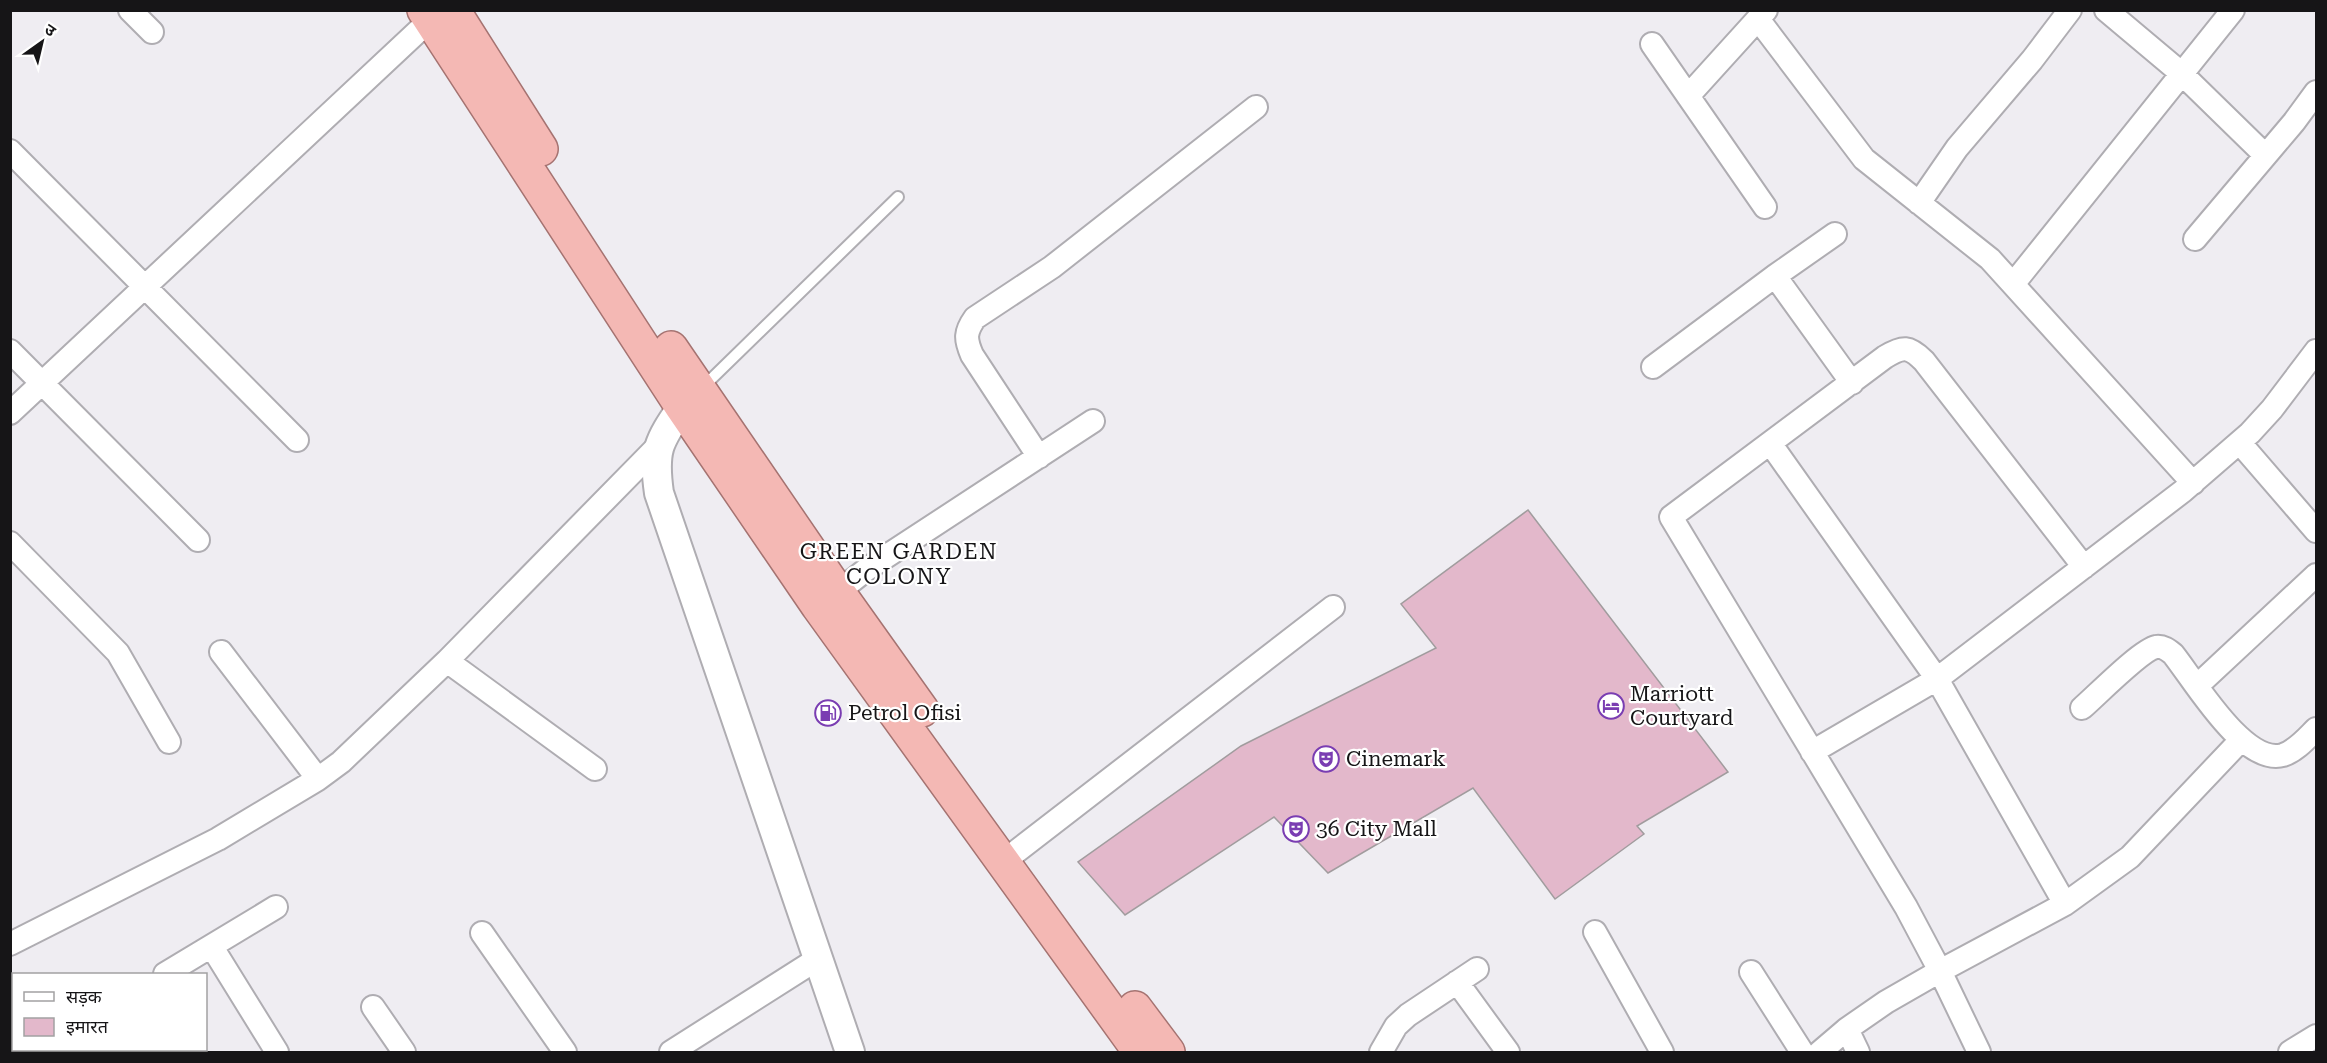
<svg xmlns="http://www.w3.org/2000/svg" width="2327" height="1063" font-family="'Roboto Serif','Noto Sans Devanagari',serif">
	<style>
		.building { fill: #e3b8cb; stroke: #a19c9e; stroke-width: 1.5 }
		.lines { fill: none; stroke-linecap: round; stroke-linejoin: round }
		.service-casing { stroke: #afadb2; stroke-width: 14 }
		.minor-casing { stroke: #afadb2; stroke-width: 26 }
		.tertiary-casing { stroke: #afadb2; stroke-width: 32 }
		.trunk-casing { stroke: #a57371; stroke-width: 36 }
		.service { stroke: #fff; stroke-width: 10 }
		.minor { stroke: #fff; stroke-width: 22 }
		.tertiary { stroke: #fff; stroke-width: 28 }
		.trunk { stroke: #f4b8b4; stroke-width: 33 }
		.labels { text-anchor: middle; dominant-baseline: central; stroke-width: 4.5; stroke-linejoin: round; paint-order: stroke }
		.poi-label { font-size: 21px; fill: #161517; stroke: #fff; text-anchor: start }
		.neighbourhood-label { font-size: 22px; letter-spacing: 1.5px; fill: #161517; stroke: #fff }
	</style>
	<rect width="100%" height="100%" fill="#efedf2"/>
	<path class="building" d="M 1528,510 L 1728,772 L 1637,826 L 1644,834 L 1555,899 L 1473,788 L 1328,873 L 1274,817 L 1125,915 L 1078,862 L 1241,746 L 1436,648 L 1401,604 Z"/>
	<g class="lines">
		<g class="service-casing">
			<path id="service" d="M 703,387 L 898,197"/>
		</g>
		<g class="minor-casing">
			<path id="minor" d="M 130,10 L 152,32
				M 2106,10 L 2181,73 L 2265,155
				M 1758,19 L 1864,159 L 1990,259 L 2193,483
				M 1652,44 L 1765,207
				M 1688,96 L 1766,10
				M 10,151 L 297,440
				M 1919,203 L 1957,148 L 2032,60 L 2070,10
				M 2195,239 L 2294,122 L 2316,92
				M 1775,276 L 1852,383
				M 2014,283 L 2233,10
				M 10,351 L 198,540
				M 1653,367 L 1775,276 L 1835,234
				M 10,413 L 430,20
				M 1770,443 L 1937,679 L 2065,904
				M 2240,443 L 2316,531
				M 1039,457 L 972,355 C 965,339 965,332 975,318 L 1052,267 L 1256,107
				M 10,543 L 118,653 L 169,742
				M 838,592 L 867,569 L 1093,421
				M 221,652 L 318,779
				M 447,661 L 595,769
				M 2198,685 L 2316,575
				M 2082,708 C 2096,696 2141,650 2156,647 C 2163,646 2168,650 2173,654 C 2194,680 2244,766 2283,755 C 2296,751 2307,738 2316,729
				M 1812,752 L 1937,679 L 2183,491 L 2250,433 L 2272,409 L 2316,351
				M 1004,861 L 1333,607
				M 1595,932 L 1662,1052
				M 482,933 L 565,1052
				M 10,944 L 218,839 L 318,779 L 341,762 L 447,661 L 658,446
				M 212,947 L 277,1052
				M 1751,972 L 1802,1052
				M 165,974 L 276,907
				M 1457,982 L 1508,1052
				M 373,1007 L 404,1052
				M 1847,1029 L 1858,1052
				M 23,1052 L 29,1050
				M 671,1052 L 819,958
				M 1381,1052 L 1396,1026 L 1408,1015 L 1477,969
				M 1820,1052 L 1847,1029 L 1886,1002 L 1940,971 L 2065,904 L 2130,857 L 2241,740
				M 1979,1052 L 1940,971 L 1906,907 L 1671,517 L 1885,357 C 1903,346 1909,346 1924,361 L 2084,567
				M 2290,1052 L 2316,1036"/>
		</g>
		<g class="tertiary-casing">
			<path id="tertiary" d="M 682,407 C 658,442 653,451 659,493 L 850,1052"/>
		</g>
		<g class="trunk-casing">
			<path id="trunk" d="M 424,10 L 682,407 L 818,606 L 1140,1052
				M 453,10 L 541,149
				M 671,348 L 838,592 L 922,710
				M 1135,1008 L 1168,1052"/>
		</g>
		<use href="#service" class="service"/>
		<use href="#minor" class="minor"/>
		<use href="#tertiary" class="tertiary"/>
		<use href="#trunk" class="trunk"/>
	</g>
	<defs>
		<g id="hotel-ring" transform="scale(1.35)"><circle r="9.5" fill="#fff" stroke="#7a3db2" stroke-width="1.5"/><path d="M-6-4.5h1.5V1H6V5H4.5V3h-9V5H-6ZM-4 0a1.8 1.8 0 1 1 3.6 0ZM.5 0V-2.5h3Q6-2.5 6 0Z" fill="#7a3db2"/></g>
		<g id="fuel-ring" transform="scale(1.35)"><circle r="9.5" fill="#fff" stroke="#7a3db2" stroke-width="1.5"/><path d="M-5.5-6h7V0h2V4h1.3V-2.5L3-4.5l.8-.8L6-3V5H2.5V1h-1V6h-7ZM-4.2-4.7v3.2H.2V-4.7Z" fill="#7a3db2"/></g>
		<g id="theatre-ring" transform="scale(1.35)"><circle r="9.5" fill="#fff" stroke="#7a3db2" stroke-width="1.5"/><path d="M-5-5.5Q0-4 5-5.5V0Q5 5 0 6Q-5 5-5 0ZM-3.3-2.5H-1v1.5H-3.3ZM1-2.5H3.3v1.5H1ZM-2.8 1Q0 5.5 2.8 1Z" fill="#7a3db2"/></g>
	</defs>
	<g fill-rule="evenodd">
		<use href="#hotel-ring" x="1611" y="706"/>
		<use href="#fuel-ring" x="828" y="713"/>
		<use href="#theatre-ring" x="1326" y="759"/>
		<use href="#theatre-ring" x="1296" y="829"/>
	</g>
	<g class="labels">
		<g class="poi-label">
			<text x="1630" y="694">Marriott<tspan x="1630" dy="24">Courtyard</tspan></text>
			<text x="848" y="713">Petrol Ofisi</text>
			<text x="1346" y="759">Cinemark</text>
			<text x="1316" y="829">36 City Mall</text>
		</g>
		<g class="neighbourhood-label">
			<text x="899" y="551">GREEN GARDEN<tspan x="899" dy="25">COLONY</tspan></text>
		</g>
	</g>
	<rect width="2327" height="1063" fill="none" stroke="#161517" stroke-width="24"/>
	<rect x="12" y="973" width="195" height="78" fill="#ffffff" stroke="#a2a1a2" stroke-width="1.5"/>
	<rect x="24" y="992" width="30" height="9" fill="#ffffff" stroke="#a2a1a2" stroke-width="1.5"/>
	<text x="66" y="1003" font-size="18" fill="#161517">सड़क</text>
	<rect x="24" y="1018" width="30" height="18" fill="#e3b8cb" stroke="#a2a1a2" stroke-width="1.5"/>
	<text x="66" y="1033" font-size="18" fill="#161517">इमारत</text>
	<g transform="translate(42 42) rotate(34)" stroke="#ffffff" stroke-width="4.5" paint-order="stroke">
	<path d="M0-4.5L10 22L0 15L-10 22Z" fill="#161517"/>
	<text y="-9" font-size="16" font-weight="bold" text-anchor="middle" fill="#161517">उ</text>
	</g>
</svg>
